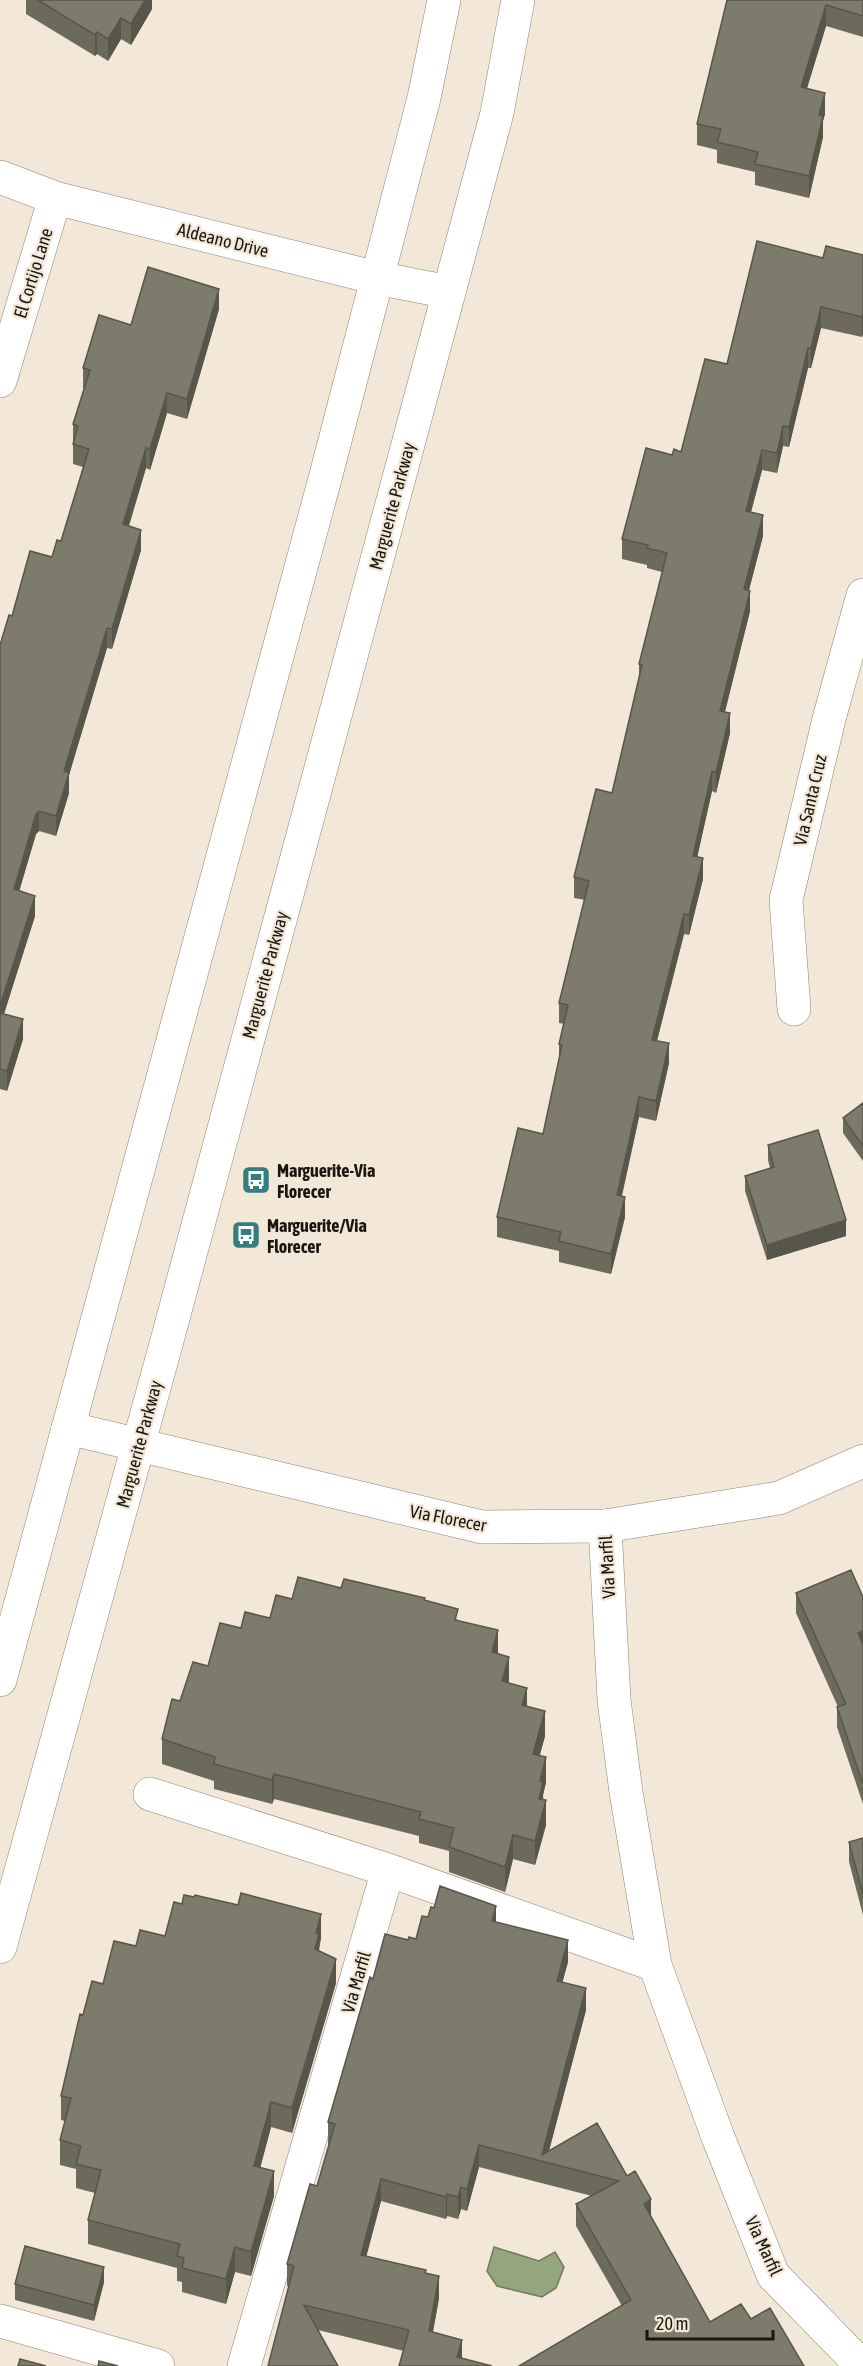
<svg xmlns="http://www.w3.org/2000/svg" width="863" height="2366" font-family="'Asap Condensed',sans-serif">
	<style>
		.water { fill: #95a67f; stroke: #707b5e; stroke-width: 1.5 }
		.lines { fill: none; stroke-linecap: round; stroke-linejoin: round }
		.minor-casing { stroke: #8d8374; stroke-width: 34 }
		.tertiary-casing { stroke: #8d8374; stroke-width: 34 }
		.primary-casing { stroke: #8d8374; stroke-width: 34 }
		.minor { stroke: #fff; stroke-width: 33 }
		.tertiary { stroke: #fff; stroke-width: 33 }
		.primary { stroke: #fff; stroke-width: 33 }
		.wall { fill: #6c6a5c }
		.shaded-wall { fill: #58564b }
		.building { fill: #7d7b6b; stroke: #58564b; stroke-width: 1.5 }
		.labels { text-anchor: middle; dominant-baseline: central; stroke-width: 4.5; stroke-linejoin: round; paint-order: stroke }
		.street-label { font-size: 18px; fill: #191610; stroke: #f3e8d7 }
		.poi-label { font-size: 18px; font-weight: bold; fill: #191610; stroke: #f3e8d7; text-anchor: start }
	</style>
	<rect width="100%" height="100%" fill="#f3e8d7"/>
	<path class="water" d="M 494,2247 L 539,2261 L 555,2252 L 564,2267 L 556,2288 L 542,2297 L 497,2286 L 487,2271 Z"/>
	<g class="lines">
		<g class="minor-casing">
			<path id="minor" d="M 0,177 L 55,198 L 377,278 L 449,292
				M 0,381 L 55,198
				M 794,1009 L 786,900 L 829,719 L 863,595
				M 605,1526 L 614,1700 L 626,1792 L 655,1965 L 718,2137 L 773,2275 L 862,2366
				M 150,1794 L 388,1870 L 655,1965
				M 1,2321 L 158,2366
				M 244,2366 L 388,1870"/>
		</g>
		<g class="tertiary-casing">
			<path id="tertiary" d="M 68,1428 L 482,1527 L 605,1526 L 779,1498 L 863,1461"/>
		</g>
		<g class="primary-casing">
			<path id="primary" d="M 0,1680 L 326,475 L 424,98 L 444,0
				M 0,1947 L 165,1348 L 449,292 L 497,113 L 518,0"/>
		</g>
		<use href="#minor" class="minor"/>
		<use href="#tertiary" class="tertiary"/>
		<use href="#primary" class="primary"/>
	</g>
	<path class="wall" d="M 26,0 L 152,0 L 152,9 L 131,45 L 121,39 L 108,61 L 97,54 L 95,56 L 26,14 Z
		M 727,0 L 863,0 L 863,37 L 826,26 L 807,88 L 825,114 L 823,121 L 823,137 L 809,198 L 755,185 L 755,172 L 717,163 L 717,150 L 697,145 L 697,124 Z
		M 863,255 L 862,337 L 821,328 L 811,368 L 808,368 L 789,447 L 783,446 L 777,473 L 762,470 L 751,512 L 763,536 L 749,590 L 750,611 L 725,712 L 730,733 L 716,793 L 712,791 L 697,857 L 703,879 L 689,935 L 684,934 L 657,1041 L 669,1063 L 656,1121 L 639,1117 L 622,1196 L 625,1217 L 611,1274 L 559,1262 L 559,1251 L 497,1237 L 497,1217 L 543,1134 L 559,1058 L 559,1044 L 564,1024 L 559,1023 L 559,1003 L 585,900 L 574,898 L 574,877 L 612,793 L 639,678 L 639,664 L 662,572 L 647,568 L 647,565 L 622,559 L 622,539 L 672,455 L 681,452 L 727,364 L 823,258 Z
		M 219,309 L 187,419 L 167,413 L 150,470 L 146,468 L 129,526 L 141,550 L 112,649 L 107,648 L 69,775 L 69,793 L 56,836 L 39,831 L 36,834 L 19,891 L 35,916 L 4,1014 L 23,1039 L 7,1091 L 0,1089 L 0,645 L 12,616 L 52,557 L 61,541 L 83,467 L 73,464 L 73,424 L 84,388 L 83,388 L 83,368 L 131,325 Z
		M 863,1103 L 863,1161 L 843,1133 L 843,1118 Z
		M 768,1145 L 846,1236 L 767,1260 L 745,1191 L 745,1176 L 770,1168 L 768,1160 Z
		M 341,1588 L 425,1601 L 458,1620 L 498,1654 L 509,1681 L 508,1683 L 527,1707 L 545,1736 L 540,1755 L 546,1782 L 543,1795 L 546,1825 L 535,1865 L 513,1859 L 505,1892 L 449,1872 L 449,1851 L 419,1843 L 419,1836 L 274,1799 L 272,1804 L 214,1789 L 214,1781 L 162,1764 L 162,1739 L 180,1701 L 241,1628 L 270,1618 L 292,1599 Z
		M 796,1593 L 863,1597 L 863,1804 L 837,1727 L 837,1707 L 838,1707 L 796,1613 Z
		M 863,1838 L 863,1915 L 849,1862 L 849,1842 Z
		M 434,1908 L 496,1922 L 568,1962 L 562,1982 L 586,2010 L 549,2151 L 597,2123 L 651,2216 L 710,2322 L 751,2319 L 804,2366 L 622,2306 L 576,2226 L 576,2204 L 592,2196 L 479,2167 L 467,2211 L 461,2209 L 458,2219 L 447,2216 L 446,2219 L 381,2201 L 366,2256 L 426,2273 L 439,2298 L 433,2332 L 404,2351 L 318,2330 L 289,2286 L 287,2286 L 287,2264 L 317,2186 L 329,2144 L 328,2144 L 328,2122 L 373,1979 L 408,1940 L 416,1939 Z
		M 165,1936 L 321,1938 L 319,1951 L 336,1983 L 292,2133 L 271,2127 L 260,2168 L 274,2196 L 251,2276 L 235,2272 L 226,2304 L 182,2292 L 182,2282 L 177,2281 L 177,2268 L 88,2244 L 88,2220 L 95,2193 L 76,2188 L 76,2169 L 60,2165 L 60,2140 L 65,2121 L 61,2120 L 61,2096 L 83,2015 L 103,1984 L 136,1946 Z
		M 104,2282 L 94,2321 L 15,2300 L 15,2284 Z"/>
	<path class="shaded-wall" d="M 143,0 L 152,0 L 152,9 L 131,45 L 131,24 Z
		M 826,5 L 826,26 L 801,108 L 801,87 Z
		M 121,18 L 121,39 L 108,61 L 108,39 Z
		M 97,32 L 97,54 L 95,56 L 95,35 Z
		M 825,93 L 825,114 L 823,121 L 823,137 L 809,198 L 809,176 L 819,115 Z
		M 219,289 L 219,309 L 187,419 L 187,399 Z
		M 821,307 L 821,328 L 811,368 L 811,348 Z
		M 863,314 L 863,335 L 862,337 L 862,317 Z
		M 808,348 L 808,368 L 789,447 L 789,427 Z
		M 167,393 L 167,413 L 150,470 L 150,449 Z
		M 783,426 L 783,446 L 777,473 L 777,453 Z
		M 146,448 L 146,468 L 123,544 L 123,524 Z
		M 762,450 L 762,470 L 746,531 L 746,511 Z
		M 763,515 L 763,536 L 744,609 L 744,589 Z
		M 141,530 L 141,550 L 112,649 L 112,629 Z
		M 750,591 L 750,611 L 720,731 L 720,711 Z
		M 107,628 L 107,648 L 69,775 L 69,793 L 56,836 L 56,816 L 64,771 Z
		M 730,713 L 730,733 L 716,793 L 716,773 Z
		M 712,771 L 712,791 L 693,876 L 693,856 Z
		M 39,811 L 39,831 L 36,834 L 14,909 L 14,889 L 36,814 Z
		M 703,858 L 703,879 L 689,935 L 689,915 Z
		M 35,896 L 35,916 L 0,1026 L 0,1006 Z
		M 684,914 L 684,934 L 652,1060 L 652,1040 Z
		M 23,1019 L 23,1039 L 7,1091 L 7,1071 Z
		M 669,1043 L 669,1063 L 656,1121 L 656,1101 Z
		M 639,1097 L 639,1117 L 617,1216 L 617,1195 Z
		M 625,1197 L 625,1217 L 611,1274 L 611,1254 Z
		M 846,1220 L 846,1236 L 767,1260 L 767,1245 Z
		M 498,1630 L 498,1654 L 492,1652 Z
		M 863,1631 L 863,1651 L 858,1633 Z
		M 509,1657 L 509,1681 L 502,1706 L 502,1681 Z
		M 527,1688 L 527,1713 L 522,1705 Z
		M 545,1711 L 545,1736 L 533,1778 L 533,1754 Z
		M 546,1757 L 546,1782 L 543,1795 L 543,1806 L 539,1799 L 540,1781 Z
		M 274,1774 L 274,1799 L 272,1804 L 272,1780 Z
		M 546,1800 L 546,1825 L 535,1865 L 535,1841 Z
		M 513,1835 L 513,1859 L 505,1892 L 505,1867 Z
		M 496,1906 L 496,1928 L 492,1921 Z
		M 321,1914 L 321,1938 L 319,1947 L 319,1958 L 315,1973 L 316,1933 Z
		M 568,1940 L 568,1962 L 557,2003 L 557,1981 Z
		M 336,1959 L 336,1983 L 292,2133 L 292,2108 Z
		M 586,1988 L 586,2010 L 546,2162 L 542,2155 Z
		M 271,2102 L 271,2127 L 254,2191 L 254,2166 Z
		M 479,2145 L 479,2167 L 467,2211 L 467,2189 Z
		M 274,2171 L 274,2196 L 251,2276 L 251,2252 Z
		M 381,2179 L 381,2201 L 361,2277 L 361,2255 Z
		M 461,2187 L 461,2209 L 458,2219 L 458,2197 Z
		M 447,2194 L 447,2216 L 446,2219 L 446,2197 Z
		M 651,2199 L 651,2222 L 644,2204 Z
		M 235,2247 L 235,2272 L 226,2304 L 226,2279 Z
		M 104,2267 L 104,2282 L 94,2321 L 94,2305 Z
		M 439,2276 L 439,2298 L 429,2353 L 429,2331 Z
		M 462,2340 L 462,2362 L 457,2357 Z"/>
	<path class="building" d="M 38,0 L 145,0 L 131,24 L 121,18 L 108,39 L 97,32 L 95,35 Z
		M 727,0 L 863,0 L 863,16 L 826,5 L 801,87 L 825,93 L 819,115 L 823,116 L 809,176 L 755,164 L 758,152 L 717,142 L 721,129 L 697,124 Z
		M 757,241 L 823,258 L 826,246 L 863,255 L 863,314 L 862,317 L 821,307 L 811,348 L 808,348 L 789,427 L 783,426 L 777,453 L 762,450 L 746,511 L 763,515 L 744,589 L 750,591 L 720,711 L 730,713 L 716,773 L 712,771 L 693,856 L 703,858 L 689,915 L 684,914 L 652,1040 L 669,1043 L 656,1101 L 639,1097 L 617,1195 L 625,1197 L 611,1254 L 559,1241 L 561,1232 L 497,1217 L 518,1128 L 543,1134 L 562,1045 L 559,1044 L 568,1005 L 559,1003 L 589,881 L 574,877 L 596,789 L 612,793 L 642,665 L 639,664 L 667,553 L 647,548 L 648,545 L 622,539 L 646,448 L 672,455 L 674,449 L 681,452 L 705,359 L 727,364 Z
		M 148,267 L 219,289 L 187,399 L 167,393 L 150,449 L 146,448 L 123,524 L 141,530 L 112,629 L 107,628 L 64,771 L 69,773 L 56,816 L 39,811 L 36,814 L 14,889 L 35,896 L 0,1006 L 0,645 L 9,615 L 12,616 L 30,551 L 52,557 L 57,540 L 61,541 L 89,449 L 73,444 L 78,426 L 73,424 L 90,370 L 83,368 L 99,315 L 131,325 Z
		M 0,1013 L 23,1019 L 7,1071 L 0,1069 Z
		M 863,1103 L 863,1146 L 843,1118 Z
		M 818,1130 L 846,1220 L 767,1245 L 745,1176 L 774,1167 L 768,1145 Z
		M 851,1570 L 863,1597 L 863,1631 L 858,1633 L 863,1645 L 863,1784 L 837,1707 L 846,1704 L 796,1593 Z
		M 298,1577 L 341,1588 L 344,1579 L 425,1598 L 424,1600 L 458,1609 L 455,1620 L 498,1630 L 492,1652 L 509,1657 L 502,1681 L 527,1688 L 522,1705 L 545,1711 L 533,1754 L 546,1757 L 540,1781 L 543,1782 L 539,1799 L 546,1800 L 535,1841 L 513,1835 L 505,1867 L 449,1847 L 454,1828 L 419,1819 L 421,1812 L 274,1774 L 272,1780 L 214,1764 L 215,1757 L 162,1739 L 172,1699 L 180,1701 L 193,1662 L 208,1666 L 220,1623 L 241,1628 L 245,1612 L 270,1618 L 276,1595 L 292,1599 Z
		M 863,1838 L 863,1894 L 849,1842 Z
		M 440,1886 L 496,1906 L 492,1921 L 568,1940 L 557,1981 L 586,1988 L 542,2155 L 597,2123 L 627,2176 L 635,2171 L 651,2199 L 644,2204 L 710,2322 L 741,2304 L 751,2319 L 770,2308 L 804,2366 L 519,2366 L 631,2300 L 576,2204 L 619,2181 L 479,2145 L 467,2189 L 461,2187 L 458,2197 L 447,2194 L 446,2197 L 381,2179 L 361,2255 L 426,2270 L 425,2273 L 439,2276 L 429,2331 L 462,2340 L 457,2357 L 492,2366 L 399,2366 L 409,2330 L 304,2305 L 338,2366 L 268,2366 L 294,2266 L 287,2264 L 310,2184 L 317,2186 L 335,2124 L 328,2122 L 370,1977 L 373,1979 L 385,1934 L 408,1940 L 409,1937 L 416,1939 L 422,1916 L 428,1917 L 431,1907 L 434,1908 Z
		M 241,1893 L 321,1914 L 316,1933 L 319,1934 L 315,1949 L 336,1959 L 292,2108 L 271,2102 L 254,2166 L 274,2171 L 251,2252 L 235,2247 L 226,2279 L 182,2268 L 184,2258 L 177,2256 L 180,2244 L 88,2220 L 101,2170 L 76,2164 L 81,2146 L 60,2140 L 71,2098 L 61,2096 L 80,2014 L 83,2015 L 92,1981 L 103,1984 L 114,1941 L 136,1946 L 140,1930 L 165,1936 L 174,1902 L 182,1904 L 184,1895 L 194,1897 L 195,1895 L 238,1905 Z
		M 25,2246 L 104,2267 L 94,2305 L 15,2284 Z
		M 20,2359 L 46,2366 L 18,2366 Z
		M 99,2361 L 118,2366 L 98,2366 Z"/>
	<defs>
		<g id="bus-square" transform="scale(1.5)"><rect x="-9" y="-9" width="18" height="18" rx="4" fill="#357e80" stroke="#f3e8d7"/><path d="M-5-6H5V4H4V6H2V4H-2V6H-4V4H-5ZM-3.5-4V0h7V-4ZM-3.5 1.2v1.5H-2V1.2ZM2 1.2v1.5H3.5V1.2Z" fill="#fff"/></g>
	</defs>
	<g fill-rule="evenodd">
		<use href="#bus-square" x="256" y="1180"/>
		<use href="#bus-square" x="246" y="1235"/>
	</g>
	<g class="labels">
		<g class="street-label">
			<text transform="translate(223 240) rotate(14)">Aldeano Drive</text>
			<text transform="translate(33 273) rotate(-73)">El Cortijo Lane</text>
			<text transform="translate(392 506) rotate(-75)">Marguerite Parkway</text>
			<text transform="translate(810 800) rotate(-77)">Via Santa Cruz</text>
			<text transform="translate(265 975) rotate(-75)">Marguerite Parkway</text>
			<text transform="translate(139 1444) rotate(-75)">Marguerite Parkway</text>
			<text transform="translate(448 1518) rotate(11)">Via Florecer</text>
			<text transform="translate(607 1567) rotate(-93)">Via Marfil</text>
			<text transform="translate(356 1982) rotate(-74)">Via Marfil</text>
			<text transform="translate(764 2246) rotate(65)">Via Marfil</text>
		</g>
		<g class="poi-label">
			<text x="277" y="1170">Marguerite-Via<tspan x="277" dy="21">Florecer</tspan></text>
			<text x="267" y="1225">Marguerite/Via<tspan x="267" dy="21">Florecer</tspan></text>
		</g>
	</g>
	<path d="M647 2330v9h126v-9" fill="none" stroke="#191610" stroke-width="3"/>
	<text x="656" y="2330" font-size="18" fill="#191610" stroke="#f3e8d7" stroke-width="4.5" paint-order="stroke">20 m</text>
</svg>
